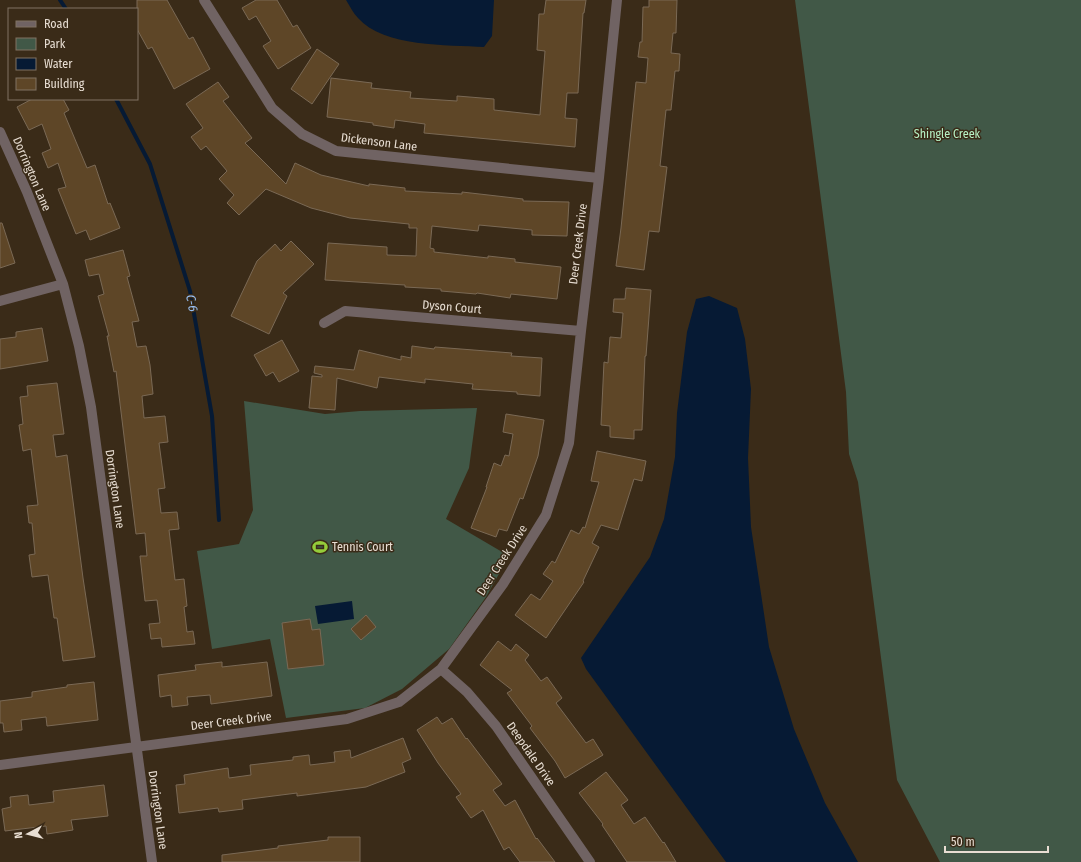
<svg xmlns="http://www.w3.org/2000/svg" width="1081" height="862" font-family="'Fira Sans Condensed',sans-serif">
	<style>
		.green { fill: #415847 }
		.water { fill: #061a34 }
		.lines { fill: none; stroke-linecap: round; stroke-linejoin: round }
		.stream { stroke: #061a34; stroke-width: 4 }
		.building { fill: #5e4627; stroke: #7a6955 }
		.street { stroke: #706363; stroke-width: 10 }
		.labels { text-anchor: middle; dominant-baseline: central; stroke-width: 3; stroke-linejoin: round; paint-order: stroke }
		.park-label { font-size: 12px; fill: #b6f1c4; stroke: #3a2b18 }
		.street-label { font-size: 12px; fill: #e8ded3; stroke: #3a2b18 }
		.poi-label { font-size: 12px; fill: #e8ded3; stroke: #3a2b18; text-anchor: start }
		.water-label { font-size: 13px; font-style: italic; fill: #9bc3f7; stroke: #3a2b18 }
	</style>
	<rect width="100%" height="100%" fill="#3a2b18"/>
	<path class="green" d="M 795,0 L 1081,0 L 1081,862 L 940,862 L 897,780 L 858,482 L 849,454 L 846,392 Z
		M 244,401 L 325,414 L 360,411 L 477,408 L 469,468 L 446,519 L 509,556 L 486,597 L 449,649 L 402,689 L 365,708 L 286,718 L 270,639 L 212,649 L 197,551 L 239,544 L 253,510 Z"/>
	<path class="water" d="M 346,0 L 494,0 L 492,36 L 484,47 C 448,45 383,47 358,18 C 353,13 350,6 346,0 Z
		M 709,296 L 737,308 L 745,339 L 751,389 L 748,458 L 751,527 L 769,647 L 794,729 L 825,803 L 858,862 L 726,862 L 586,669 L 581,658 L 650,557 L 664,519 L 675,457 L 677,413 L 687,332 L 696,299 Z
		M 352,601 L 354,619 L 318,624 L 315,606 Z"/>
	<g class="lines">
		<path class="stream" d="M 60,0 L 66,9
			M 116,99 L 150,164 L 190,291 L 212,416 L 219,520"/>
	</g>
	<path class="building" d="M 137,0 L 167,0 L 189,39 L 193,37 L 210,69 L 174,89 L 152,47 L 148,49 L 137,29 Z
		M 256,0 L 277,0 L 293,27 L 297,25 L 311,48 L 278,69 L 263,46 L 271,41 L 256,16 L 249,20 L 242,8 Z
		M 546,0 L 586,0 L 584,13 L 583,13 L 578,93 L 567,93 L 565,118 L 577,119 L 575,147 L 424,133 L 425,124 L 395,120 L 394,128 L 373,125 L 373,123 L 327,117 L 331,78 L 372,83 L 371,88 L 411,92 L 410,98 L 457,101 L 457,96 L 494,99 L 494,110 L 540,115 L 545,51 L 537,50 L 539,14 L 544,14 Z
		M 649,0 L 677,0 L 676,33 L 673,33 L 671,53 L 680,54 L 679,71 L 675,71 L 671,110 L 666,110 L 660,166 L 667,167 L 659,232 L 649,231 L 644,270 L 616,266 L 621,228 L 636,82 L 646,83 L 648,58 L 638,57 L 640,42 L 642,42 L 643,7 L 649,7 Z
		M 317,49 L 339,64 L 312,104 L 291,89 Z
		M 218,82 L 229,97 L 223,101 L 252,138 L 245,143 L 286,184 L 295,163 L 321,175 L 369,186 L 369,184 L 405,188 L 405,191 L 462,194 L 462,192 L 523,199 L 523,201 L 569,202 L 567,236 L 532,235 L 532,230 L 479,225 L 478,231 L 432,226 L 430,248 L 434,249 L 434,252 L 488,258 L 488,256 L 515,259 L 515,262 L 561,267 L 557,299 L 511,294 L 510,298 L 477,293 L 476,294 L 441,291 L 441,289 L 405,287 L 405,285 L 325,280 L 328,243 L 387,247 L 387,255 L 416,256 L 417,228 L 409,228 L 409,224 L 350,218 L 311,208 L 266,189 L 239,215 L 227,203 L 234,195 L 219,179 L 227,171 L 206,146 L 201,150 L 191,137 L 203,128 L 186,104 Z
		M 32,99 L 63,99 L 69,110 L 64,113 L 87,168 L 95,165 L 108,204 L 110,203 L 120,228 L 90,240 L 86,230 L 76,234 L 58,189 L 66,187 L 58,163 L 48,168 L 42,153 L 51,149 L 42,124 L 29,130 L 17,107 Z
		M 0,223 L 2,223 L 15,263 L 0,268 Z
		M 291,241 L 314,264 L 283,293 L 287,296 L 269,334 L 231,316 L 257,261 L 275,244 L 281,251 Z
		M 123,250 L 130,276 L 127,277 L 139,321 L 132,322 L 137,347 L 146,346 L 150,365 L 153,394 L 142,396 L 144,418 L 165,416 L 168,442 L 159,443 L 165,488 L 158,489 L 161,513 L 177,512 L 179,529 L 169,530 L 175,580 L 184,579 L 187,606 L 184,607 L 187,632 L 193,631 L 195,644 L 162,647 L 161,638 L 151,639 L 149,624 L 160,623 L 157,600 L 145,601 L 140,556 L 147,556 L 145,533 L 136,534 L 116,371 L 114,372 L 107,336 L 109,336 L 98,296 L 104,294 L 99,274 L 89,276 L 85,260 Z
		M 626,288 L 651,290 L 646,356 L 645,356 L 642,430 L 634,430 L 634,439 L 610,437 L 610,426 L 601,425 L 604,362 L 608,363 L 610,337 L 621,338 L 623,313 L 613,312 L 614,299 L 625,299 Z
		M 42,328 L 48,361 L 0,369 L 0,339 L 16,337 L 16,332 Z
		M 282,340 L 299,371 L 279,382 L 273,372 L 266,376 L 254,355 Z
		M 412,346 L 434,349 L 435,347 L 512,353 L 511,356 L 542,358 L 540,396 L 517,394 L 517,392 L 472,389 L 473,384 L 425,379 L 425,383 L 379,377 L 377,388 L 337,378 L 335,410 L 309,408 L 312,376 L 322,377 L 322,375 L 314,373 L 315,366 L 354,370 L 359,350 L 401,360 L 401,356 L 411,358 Z
		M 57,383 L 64,434 L 53,435 L 56,457 L 67,455 L 83,578 L 95,657 L 63,661 L 57,618 L 54,618 L 48,575 L 32,577 L 29,555 L 35,554 L 32,523 L 29,523 L 27,506 L 38,505 L 31,449 L 23,451 L 19,425 L 23,424 L 20,397 L 28,396 L 27,386 Z
		M 506,414 L 544,420 L 538,456 L 523,499 L 520,498 L 507,531 L 499,529 L 496,537 L 471,528 L 487,487 L 486,487 L 494,463 L 501,466 L 505,455 L 509,456 L 513,434 L 503,432 Z
		M 597,451 L 646,461 L 642,481 L 634,479 L 618,530 L 601,525 L 592,543 L 599,547 L 583,581 L 584,582 L 546,638 L 515,615 L 531,594 L 540,600 L 553,581 L 543,574 L 552,561 L 555,563 L 571,530 L 579,534 L 583,527 L 585,528 L 599,482 L 591,481 Z
		M 366,615 L 376,627 L 361,640 L 351,629 Z
		M 310,619 L 312,630 L 320,629 L 324,665 L 288,669 L 282,623 Z
		M 498,641 L 511,651 L 516,644 L 529,655 L 525,660 L 541,681 L 547,677 L 562,698 L 556,703 L 586,743 L 593,739 L 603,755 L 565,778 L 555,761 L 530,728 L 532,726 L 507,693 L 512,690 L 480,665 Z
		M 222,662 L 222,667 L 267,662 L 272,696 L 211,704 L 210,695 L 187,697 L 188,705 L 172,707 L 171,695 L 160,697 L 158,675 L 196,670 L 195,665 Z
		M 94,682 L 98,720 L 47,726 L 46,717 L 21,720 L 22,730 L 4,732 L 3,723 L 0,723 L 0,701 L 32,697 L 32,692 L 67,687 L 67,685 Z
		M 437,717 L 442,724 L 452,718 L 466,739 L 467,738 L 502,784 L 493,790 L 505,806 L 515,800 L 536,839 L 537,838 L 555,862 L 520,862 L 509,847 L 504,850 L 483,810 L 471,818 L 456,797 L 461,794 L 438,763 L 417,730 Z
		M 403,738 L 411,759 L 402,763 L 405,772 L 366,787 L 297,796 L 297,793 L 242,800 L 243,809 L 219,812 L 218,808 L 179,813 L 176,785 L 185,784 L 184,775 L 228,768 L 229,778 L 251,775 L 250,765 L 293,760 L 293,757 L 309,755 L 310,765 L 335,762 L 334,752 L 350,750 L 351,758 Z
		M 606,772 L 628,800 L 621,805 L 634,824 L 645,817 L 663,843 L 664,842 L 676,862 L 627,862 L 602,825 L 603,824 L 579,793 Z
		M 104,785 L 108,816 L 71,820 L 73,830 L 47,834 L 46,826 L 5,831 L 2,809 L 11,807 L 10,797 L 28,795 L 29,805 L 54,802 L 53,791 Z
		M 328,837 L 360,837 L 360,862 L 222,862 L 222,855 L 278,848 L 278,846 L 328,840 Z"/>
	<g class="lines">
		<path class="street" d="M 204,0 L 272,108 L 302,134 L 336,151 L 599,178
			M 0,132 L 27,192 L 63,284 L 79,346 L 91,407 L 152,862
			M 0,301 L 63,284
			M 324,323 L 345,311 L 581,331
			M 441,669 L 467,692 L 496,726 L 590,862
			M 0,765 L 347,719 L 399,702 L 441,669 L 503,584 L 546,515 L 569,443 L 581,331 L 599,178 L 617,0"/>
	</g>
	<defs>
		<g id="stadium-bare" transform="scale(1.2)"><path d="M0-5a6.5 5 0 1 0 0 10a6.5 5 0 1 0 0-10ZM-3.5-1.8h7v3.6h-7Z" fill="#95cc3a" stroke="#3a2b18" stroke-width="2.5" paint-order="stroke"/></g>
	</defs>
	<g fill-rule="evenodd">
		<use href="#stadium-bare" x="320" y="547"/>
	</g>
	<g class="labels">
		<g class="park-label">
			<text x="947" y="134">Shingle Creek</text>
		</g>
		<g class="street-label">
			<text transform="translate(379 142) rotate(7)">Dickenson Lane</text>
			<text transform="translate(32 174) rotate(67)">Dorrington Lane</text>
			<text transform="translate(578 244) rotate(-83)">Deer Creek Drive</text>
			<text transform="translate(452 307) rotate(5)">Dyson Court</text>
			<text transform="translate(115 489) rotate(82)">Dorrington Lane</text>
			<text transform="translate(502 560) rotate(-57)">Deer Creek Drive</text>
			<text transform="translate(231 721) rotate(-7)">Deer Creek Drive</text>
			<text transform="translate(531 754) rotate(55)">Deepdale Drive</text>
			<text transform="translate(158 810) rotate(82)">Dorrington Lane</text>
		</g>
		<g class="poi-label">
			<text x="332" y="547">Tennis Court</text>
		</g>
		<g class="water-label">
			<text transform="translate(192 303) rotate(79)">C-6</text>
		</g>
	</g>
	<rect x="8" y="8" width="130" height="92" fill="#3a2b18" stroke="#807363"/>
	<rect x="16" y="21" width="20" height="6" fill="#706363" stroke="#807363"/>
	<text x="44" y="28" font-size="12" fill="#e8ded3">Road</text>
	<rect x="16" y="38" width="20" height="12" fill="#415847" stroke="#807363"/>
	<text x="44" y="48" font-size="12" fill="#e8ded3">Park</text>
	<rect x="16" y="58" width="20" height="12" fill="#061a34" stroke="#807363"/>
	<text x="44" y="68" font-size="12" fill="#e8ded3">Water</text>
	<rect x="16" y="78" width="20" height="12" fill="#5e4627" stroke="#807363"/>
	<text x="44" y="88" font-size="12" fill="#e8ded3">Building</text>
	<g transform="translate(28 834) rotate(263)" stroke="#3a2b18" stroke-width="3" paint-order="stroke">
	<path d="M0-3L7 15L0 10L-7 15Z" fill="#e8ded3"/>
	<text y="-6" font-size="11" font-weight="bold" text-anchor="middle" fill="#e8ded3">N</text>
	</g>
	<path d="M945 846v6h103v-6" fill="none" stroke="#e8ded3" stroke-width="2"/>
	<text x="951" y="846" font-size="12" fill="#e8ded3" stroke="#3a2b18" stroke-width="3" paint-order="stroke">50 m</text>
</svg>
